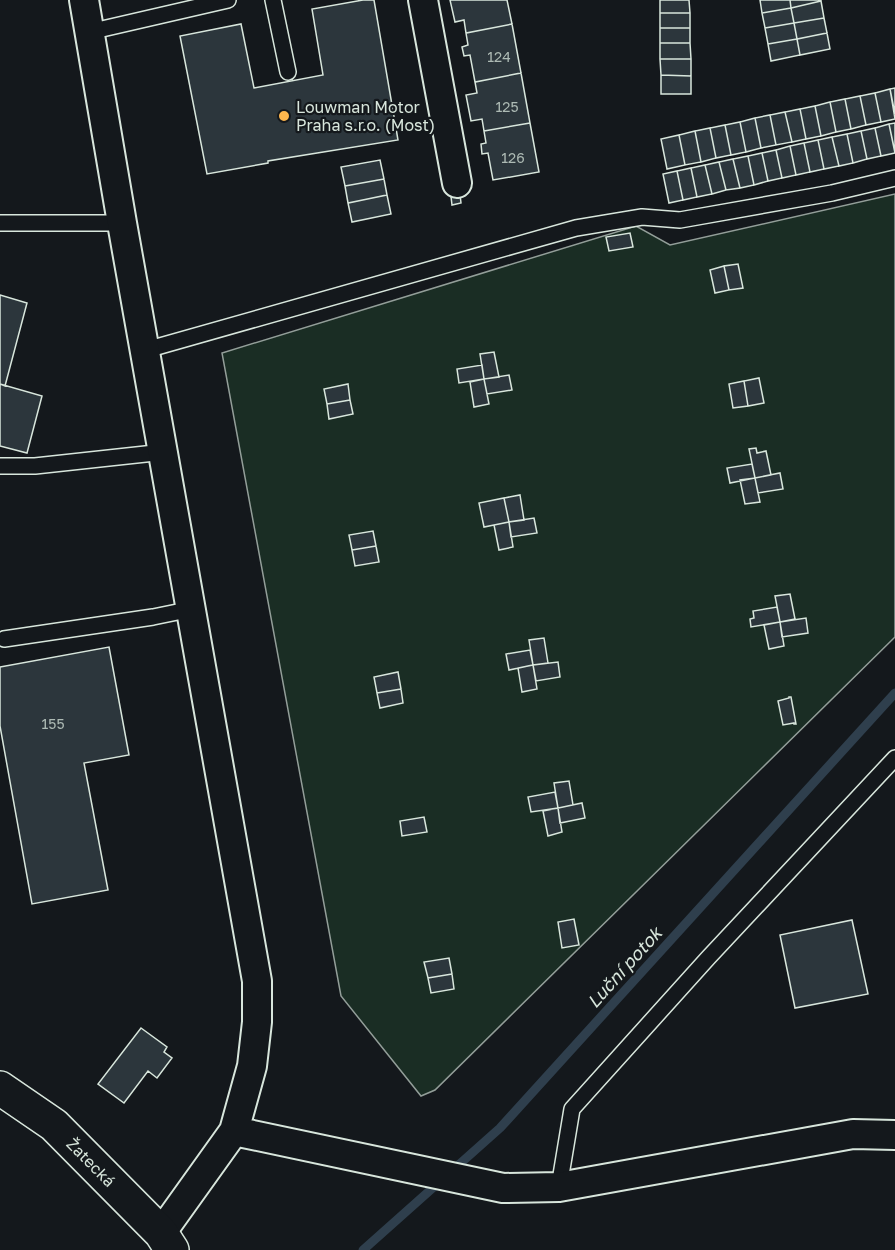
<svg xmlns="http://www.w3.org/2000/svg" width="895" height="1250" font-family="'Golos Text',sans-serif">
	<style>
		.green { fill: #1a2d24; stroke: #939e99; stroke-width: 1.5 }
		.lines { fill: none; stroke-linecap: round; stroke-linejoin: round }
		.stream { stroke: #2f3f4d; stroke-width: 9 }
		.building { fill: #2c363c; stroke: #d8e6dc; stroke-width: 1.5 }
		.lane-casing { stroke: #d8e6dc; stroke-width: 18 }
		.street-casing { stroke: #d8e6dc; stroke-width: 32 }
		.secondary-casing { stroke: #d8e6dc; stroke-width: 36 }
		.lane { stroke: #14181c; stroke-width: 15 }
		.street { stroke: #14181c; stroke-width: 28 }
		.secondary { stroke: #14181c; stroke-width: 33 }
		.poi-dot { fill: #ffb74d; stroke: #14181c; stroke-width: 2 }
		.labels { text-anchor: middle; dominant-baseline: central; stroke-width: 4.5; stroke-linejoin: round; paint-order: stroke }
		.number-label { font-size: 14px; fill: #adbab4 }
		.poi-label { font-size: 16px; fill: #d8e6dc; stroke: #14181c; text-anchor: start }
		.street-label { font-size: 16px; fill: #d8e6dc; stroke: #14181c }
		.water-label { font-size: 18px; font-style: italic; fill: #d8e6dc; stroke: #14181c }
	</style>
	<rect width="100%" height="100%" fill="#14181c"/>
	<path class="green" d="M 895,194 L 895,637 L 435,1090 L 421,1096 L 341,996 L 222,353 L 636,226 L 670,245 Z"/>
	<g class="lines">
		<path class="stream" d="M 363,1250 L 500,1128 L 895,693"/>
	</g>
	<path class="building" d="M 363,0 L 374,0 L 398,140 L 268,161 L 268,163 L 207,174 L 180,36 L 241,24 L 254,88 L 323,75 L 312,9 Z
		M 450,0 L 507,0 L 512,24 L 466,33 L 464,20 L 455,22 Z
		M 660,0 L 689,0 L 690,13 L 660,13 Z
		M 760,0 L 790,0 L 791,8 L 762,13 Z
		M 790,0 L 821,0 L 821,1 L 791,8 Z
		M 821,1 L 824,18 L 794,23 L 791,8 Z
		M 791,8 L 794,23 L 765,28 L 762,13 Z
		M 660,13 L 690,13 L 690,28 L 660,28 Z
		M 824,18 L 827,33 L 797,39 L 794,23 Z
		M 794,23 L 797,39 L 768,44 L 765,28 Z
		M 512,24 L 521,73 L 475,82 L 470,55 L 464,56 L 462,47 L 468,45 L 466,33 Z
		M 660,28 L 690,28 L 690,43 L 660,43 Z
		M 827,33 L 830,49 L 800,55 L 797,39 Z
		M 797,39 L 800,55 L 771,61 L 768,44 Z
		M 660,43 L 690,43 L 691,59 L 660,59 Z
		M 660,59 L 691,59 L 691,76 L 661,75 Z
		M 521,73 L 530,123 L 484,131 L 482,119 L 471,121 L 466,95 L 477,93 L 475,82 Z
		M 661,75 L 691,76 L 691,94 L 661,94 Z
		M 895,88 L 895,114 L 890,89 Z
		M 890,89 L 895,119 L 881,122 L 875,93 Z
		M 875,93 L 881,122 L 866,125 L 860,96 Z
		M 860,96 L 866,125 L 851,129 L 845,99 Z
		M 845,99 L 851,129 L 836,132 L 830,102 Z
		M 830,102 L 836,132 L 821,136 L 815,106 Z
		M 815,106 L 821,136 L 806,139 L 800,109 Z
		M 800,109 L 806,139 L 792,142 L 785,112 Z
		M 785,112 L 792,142 L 776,145 L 770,115 Z
		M 770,115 L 776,145 L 761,148 L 755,118 Z
		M 755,118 L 761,148 L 746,152 L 740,122 Z
		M 740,122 L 746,152 L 731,155 L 725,125 Z
		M 530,123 L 539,172 L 493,180 L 488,153 L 482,154 L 481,144 L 486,143 L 484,131 Z
		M 895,123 L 895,152 L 889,124 Z
		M 889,124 L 895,153 L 881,156 L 875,128 Z
		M 725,125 L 731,155 L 716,158 L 710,128 Z
		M 710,128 L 716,158 L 701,162 L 695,131 Z
		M 875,128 L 881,156 L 867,159 L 861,131 Z
		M 695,131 L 701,162 L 685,165 L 679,135 Z
		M 861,131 L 867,159 L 853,163 L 847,134 Z
		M 847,134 L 853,163 L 839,166 L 832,137 Z
		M 679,135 L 685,165 L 667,169 L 661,139 Z
		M 832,137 L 839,166 L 824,169 L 818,140 Z
		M 818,140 L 824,169 L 810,172 L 804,143 Z
		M 804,143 L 810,172 L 796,175 L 790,146 Z
		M 790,146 L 796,175 L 782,178 L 776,150 Z
		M 776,150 L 782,178 L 768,181 L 762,153 Z
		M 762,153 L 768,181 L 754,185 L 748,156 Z
		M 748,156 L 754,185 L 740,188 L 733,159 Z
		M 733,159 L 740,188 L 726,190 L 719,162 Z
		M 380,160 L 384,179 L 345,186 L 341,167 Z
		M 719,162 L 726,190 L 712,194 L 705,165 Z
		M 705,165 L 712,194 L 697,197 L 691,168 Z
		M 691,168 L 697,197 L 683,200 L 677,171 Z
		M 677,171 L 683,200 L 669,203 L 663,174 Z
		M 384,179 L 387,195 L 348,203 L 345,186 Z
		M 459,187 L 461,203 L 452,205 L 450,188 Z
		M 387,195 L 391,214 L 352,222 L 348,203 Z
		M 630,233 L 633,247 L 609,251 L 606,237 Z
		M 738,264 L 743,288 L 729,290 L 724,266 Z
		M 724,266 L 729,290 L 715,293 L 710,270 Z
		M 0,295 L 27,303 L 5,386 L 0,384 Z
		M 494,352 L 499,377 L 484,379 L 480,354 Z
		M 482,365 L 484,379 L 459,383 L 457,369 Z
		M 509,375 L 512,390 L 487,394 L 484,379 Z
		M 759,378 L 764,403 L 748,406 L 744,381 Z
		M 484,379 L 489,404 L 474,407 L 470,382 Z
		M 744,381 L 748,406 L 733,408 L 729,384 Z
		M 0,384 L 42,396 L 27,453 L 0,446 Z
		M 348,384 L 350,400 L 327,404 L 324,389 Z
		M 350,400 L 353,414 L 329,419 L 327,404 Z
		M 756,448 L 757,453 L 766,451 L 771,475 L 755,478 L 749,449 Z
		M 752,464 L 755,478 L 730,483 L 727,468 Z
		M 780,473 L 783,489 L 758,493 L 755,478 Z
		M 755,478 L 760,502 L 745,504 L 740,480 Z
		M 520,495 L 524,520 L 509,522 L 504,498 Z
		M 504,498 L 509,522 L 484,527 L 479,503 Z
		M 534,518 L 537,533 L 511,537 L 509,522 Z
		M 509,522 L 513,547 L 499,550 L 494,525 Z
		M 373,531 L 376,546 L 352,550 L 349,535 Z
		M 376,546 L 379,562 L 355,566 L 352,550 Z
		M 790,594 L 795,619 L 780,622 L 775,596 Z
		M 777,607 L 780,622 L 751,627 L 750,619 L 754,618 L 753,611 Z
		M 806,618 L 808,633 L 782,637 L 780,622 Z
		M 780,622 L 784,646 L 769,649 L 764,625 Z
		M 544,638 L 548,663 L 533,665 L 529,640 Z
		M 109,647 L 129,755 L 84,763 L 108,890 L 32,904 L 0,726 L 0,667 Z
		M 530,650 L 533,665 L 509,670 L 506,654 Z
		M 558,662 L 560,677 L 536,681 L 533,665 Z
		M 533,665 L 537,689 L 522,692 L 518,668 Z
		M 398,672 L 401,689 L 377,693 L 374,677 Z
		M 401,689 L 403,703 L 380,708 L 377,693 Z
		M 789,697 L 791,697 L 796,724 L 794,724 L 794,723 L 783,725 L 778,701 L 789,698 Z
		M 569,781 L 573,805 L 558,808 L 554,783 Z
		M 555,792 L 558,808 L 531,812 L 528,797 Z
		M 582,803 L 585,818 L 560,823 L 558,808 Z
		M 558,808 L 562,832 L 548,836 L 543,811 Z
		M 424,817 L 427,832 L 402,836 L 400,821 Z
		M 574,919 L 579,945 L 562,948 L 558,922 Z
		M 852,920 L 868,994 L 795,1008 L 780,935 Z
		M 449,958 L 452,974 L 428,978 L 424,962 Z
		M 452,974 L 454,989 L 431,993 L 428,978 Z
		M 141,1028 L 167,1047 L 164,1052 L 172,1058 L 157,1078 L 148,1071 L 124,1103 L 98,1084 Z"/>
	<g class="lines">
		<g class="lane-casing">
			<path id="lane" d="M 273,0 L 288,72
				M 89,32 L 228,0
				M 0,223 L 122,223
				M 146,350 L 576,228 L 642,217 L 680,220 L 832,193 L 895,178
				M 0,466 L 35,466 L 164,452
				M 4,639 L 153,617 L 192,609
				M 559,1187 L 572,1109 L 708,958 L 895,758"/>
		</g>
		<g class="street-casing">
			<path id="street" d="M 84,0 L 122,223 L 257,981 L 257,1022 L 252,1066 L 234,1131 L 161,1233
				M 423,0 L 457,183
				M 234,1131 L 503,1188 L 559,1187 L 853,1134 L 895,1135"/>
		</g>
		<g class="secondary-casing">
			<g id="secondary">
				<path id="s1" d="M 0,1088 L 54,1125 L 161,1233 L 172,1250"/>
			</g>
		</g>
		<use href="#lane" class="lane"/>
		<use href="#street" class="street"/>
		<use href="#secondary" class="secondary"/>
	</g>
	<circle class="poi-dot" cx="284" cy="116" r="6"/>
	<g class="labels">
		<g class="number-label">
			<text x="499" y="56">124</text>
			<text x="507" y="106">125</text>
			<text x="513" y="157">126</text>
			<text x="53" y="723">155</text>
		</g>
		<g class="poi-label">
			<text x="296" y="107">Louwman Motor<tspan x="296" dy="18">Praha s.r.o. (Most)</tspan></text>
		</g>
		<g class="street-label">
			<text stroke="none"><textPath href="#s1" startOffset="118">Žatecká</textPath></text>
		</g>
		<g class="water-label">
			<text transform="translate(624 967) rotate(-48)">Luční potok</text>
		</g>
	</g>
</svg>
